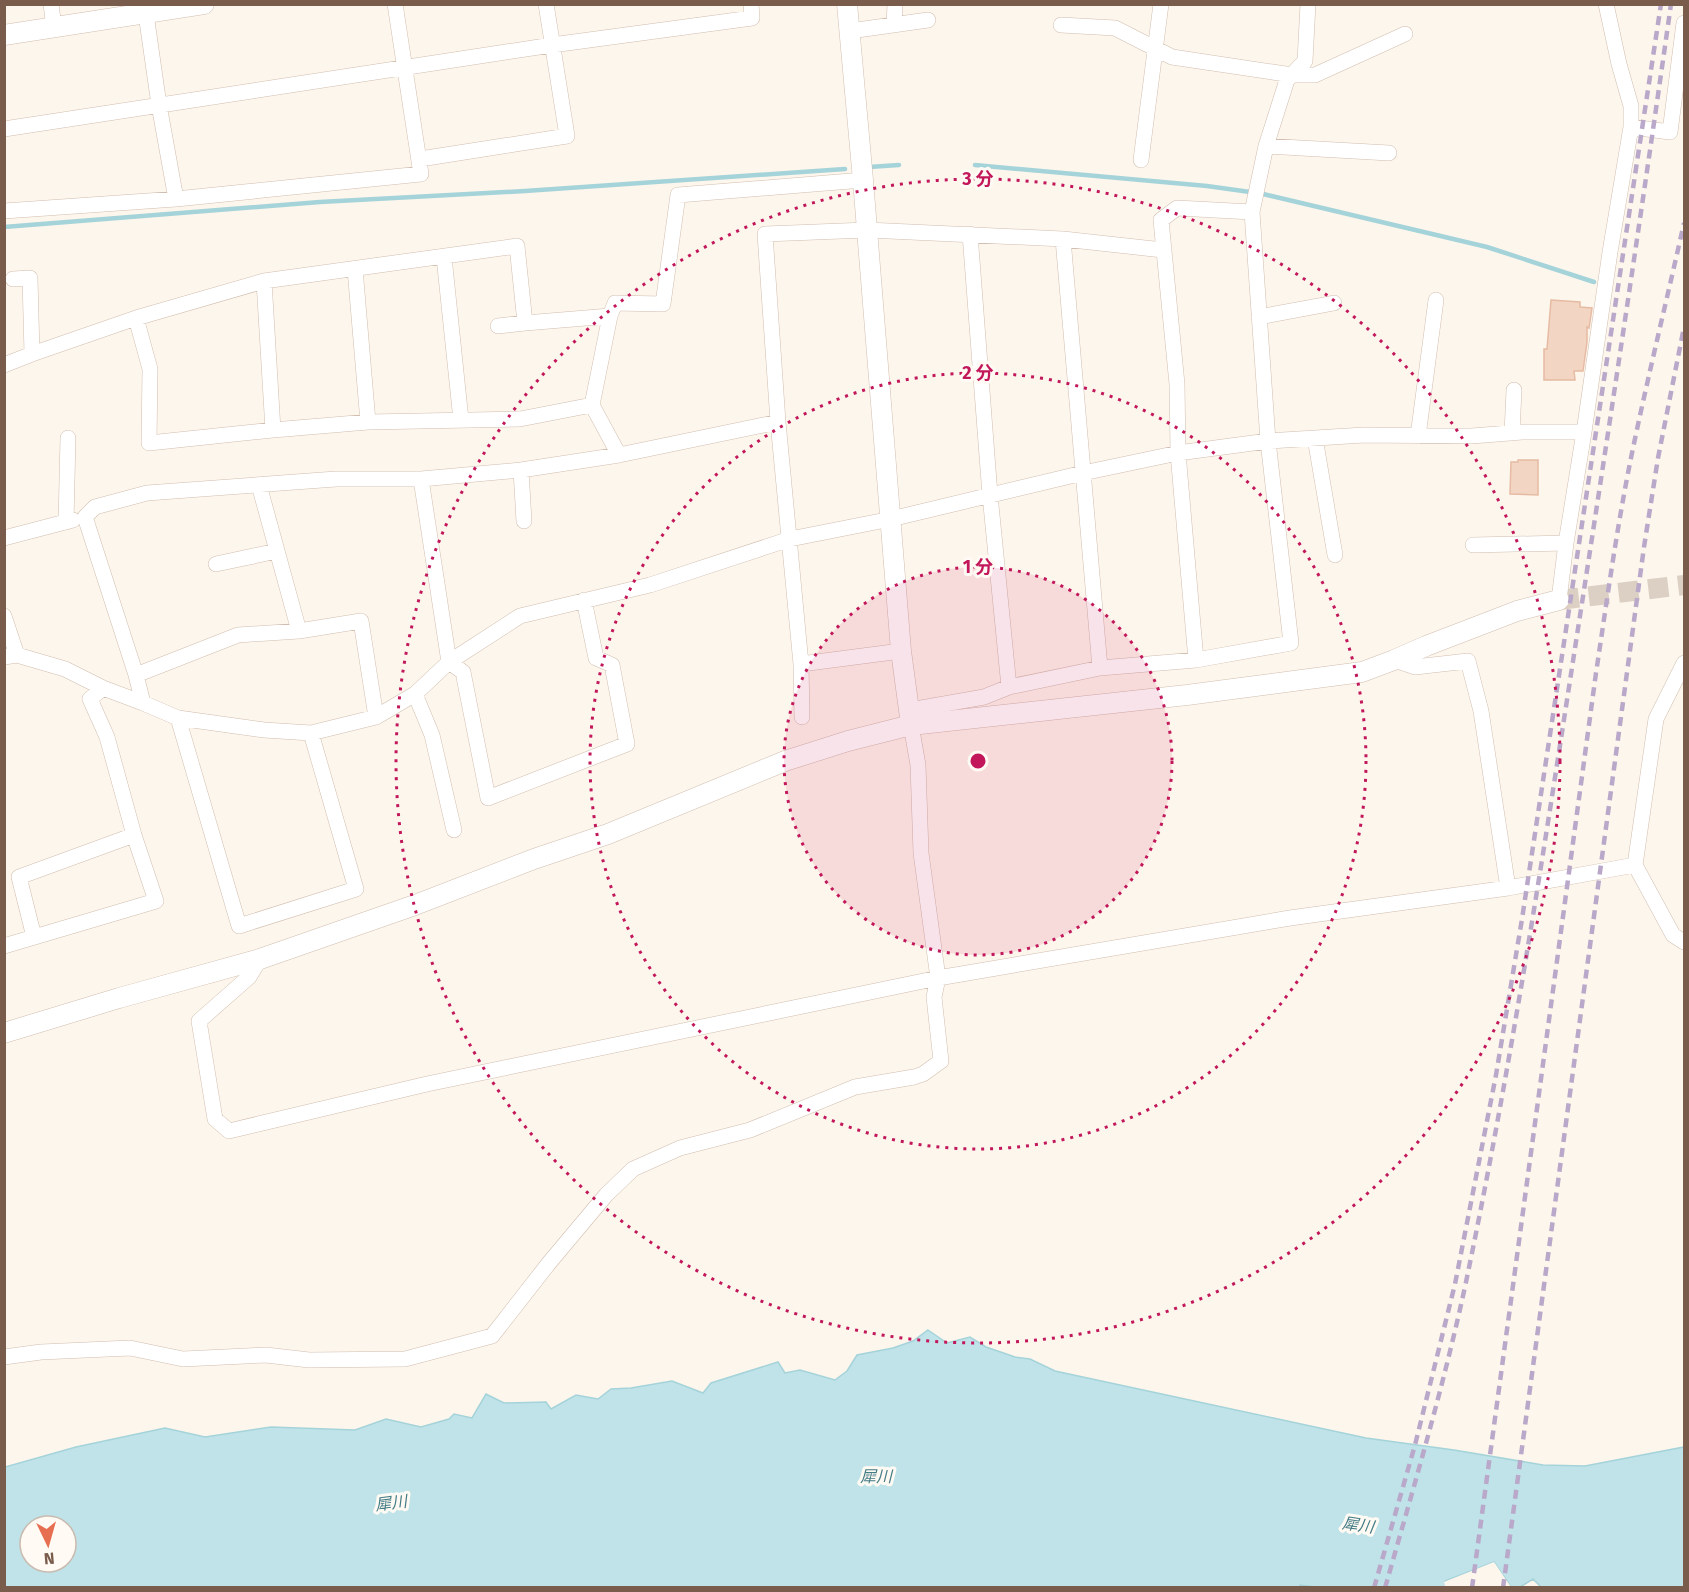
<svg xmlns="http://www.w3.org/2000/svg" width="1689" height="1592" font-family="'Fira Sans','Noto Sans JP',sans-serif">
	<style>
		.water { fill: #bfe3e8; stroke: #a5d3da; stroke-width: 1.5; fill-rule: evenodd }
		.pier { fill: #fdf6ec }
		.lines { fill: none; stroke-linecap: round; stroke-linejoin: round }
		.stream { stroke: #a5d3da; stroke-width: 4.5 }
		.building { fill: #f3d5c3; stroke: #e6bba3; stroke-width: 1.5 }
		.tertiary-tunnel { stroke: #dcd0c4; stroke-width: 20; stroke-dasharray: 20 10; stroke-linecap: butt }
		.minor-casing { stroke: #d1beb0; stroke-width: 16 }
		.tertiary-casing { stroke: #d1beb0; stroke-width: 21 }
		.minor { stroke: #fff; stroke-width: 15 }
		.tertiary { stroke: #fff; stroke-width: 20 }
		.rail { stroke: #b9a8c9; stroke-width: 4.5; stroke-dasharray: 9 6; stroke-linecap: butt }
		.ring { fill: none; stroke: #c2185b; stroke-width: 3; stroke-dasharray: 3 6 }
		.labels { text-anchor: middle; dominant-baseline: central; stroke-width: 6; stroke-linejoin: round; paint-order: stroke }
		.water-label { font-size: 16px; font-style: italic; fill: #437c86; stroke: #fffaf3 }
		.centre { fill: #c2185b; stroke: #fffaf3; stroke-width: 3 }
		.ring-label { font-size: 18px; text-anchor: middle; font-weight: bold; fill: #c2185b; stroke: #fffaf3; stroke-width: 6; stroke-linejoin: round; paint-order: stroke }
	</style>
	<rect width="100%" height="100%" fill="#fdf6ec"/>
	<path class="water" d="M 928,1330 L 947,1343 L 970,1337 L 986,1347 L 1015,1357 L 1030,1359 L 1055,1371 L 1366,1438 L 1454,1450 L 1543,1465 L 1585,1466 L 1684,1447 L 1684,1587 L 1541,1587 L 1533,1579 L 1520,1587 L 1511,1587 L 1494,1562 L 1445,1581 L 1445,1588 L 1322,1588 L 1300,1585 L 1300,1588 L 5,1588 L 5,1467 L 76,1447 L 165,1428 L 205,1437 L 271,1427 L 355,1430 L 386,1419 L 421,1427 L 449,1419 L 454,1414 L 472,1418 L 486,1394 L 504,1403 L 546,1402 L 551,1409 L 576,1395 L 598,1399 L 611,1389 L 631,1388 L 672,1381 L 703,1393 L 711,1383 L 778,1362 L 785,1373 L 800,1370 L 835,1380 L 847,1371 L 857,1355 L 893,1348 L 913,1341 ZM 30,1526 L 66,1526 L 66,1562 L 30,1562 Z"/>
	<path class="pier" d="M 1494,1562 L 1511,1587 L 1508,1588 L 1493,1565 L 1447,1584 L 1448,1588 L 1445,1587 L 1444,1582 Z"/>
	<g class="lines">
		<path class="stream" d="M 975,165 L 1207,186 L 1250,192
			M 869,167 L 899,165
			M 1263,194 L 1487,247 L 1594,282
			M 4,227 L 320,202 L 525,191 L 845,169"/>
	</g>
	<path class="building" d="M 1551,300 L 1580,302 L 1580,307 L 1592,308 L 1589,328 L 1587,327 L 1587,342 L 1583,371 L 1574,371 L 1575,380 L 1544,380 L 1544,349 L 1547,349 Z
		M 1518,460 L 1538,460 L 1538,495 L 1510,494 L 1511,462 L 1518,462 Z"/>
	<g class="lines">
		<path class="tertiary-tunnel" d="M 1559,600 L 1684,585"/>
		<g class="minor-casing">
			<path id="minor" d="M 51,4 L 54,28
				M 146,14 L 159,105 L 176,199
				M 894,25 L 895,4
				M 1061,25 L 1115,28 L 1172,57 L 1292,75 L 1315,75 L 1405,34
				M 850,31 L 928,20
				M 1631,127 L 1670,132 L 1684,23
				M 4,129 L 552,45 L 752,18 L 751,4
				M 1266,146 L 1389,153
				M 420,159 L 567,136 L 546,4
				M 1141,160 L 1161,4
				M 4,211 L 176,199 L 421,174 L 395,4
				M 970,234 L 990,495 L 1009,687
				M 1063,239 L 1100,668
				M 444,257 L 461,420
				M 355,269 L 368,422
				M 13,279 L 30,278 L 32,354
				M 264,281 L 273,430
				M 1259,317 L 1334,303
				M 136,318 L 150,369 L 149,443 L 273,430 L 368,422 L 520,419 L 592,405 L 610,316 L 615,303 L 663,304 L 678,195 L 863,180
				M 498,326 L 525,323
				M 4,365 L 32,354 L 136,318 L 264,281 L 517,246 L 525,323 L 610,316
				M 592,405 L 619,455
				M 1512,433 L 1514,390
				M 1418,436 L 1436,300
				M 1315,438 L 1335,555
				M 521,470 L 524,521
				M 259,485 L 299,631
				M 66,522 L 68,438
				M 4,538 L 73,520
				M 1473,545 L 1566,543
				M 216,564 L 277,551
				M 584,600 L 596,658 L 612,665 L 627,744 L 488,798 L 463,672 L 449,662 L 421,479 L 521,470 L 619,455 L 778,422
				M 1559,600 L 1566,543 L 1584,432
				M 4,616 L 17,655
				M 4,657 L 17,655 L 65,669 L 103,688 L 143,703 L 178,718 L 264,730 L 311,733 L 376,717 L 415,694 L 449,662 L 520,616 L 650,585 L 790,539 L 891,519 L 1083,473 L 1178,453 L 1268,441 L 1364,435 L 1472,436 L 1522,432 L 1584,432 L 1610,252 L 1631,127 L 1631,106 L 1619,64 L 1606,4
				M 1196,660 L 1178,453 L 1177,384 L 1161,220 L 1177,208 L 1252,212
				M 1394,660 L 1415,667 L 1468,661 L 1481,711 L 1508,888
				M 1684,663 L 1656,719 L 1635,865 L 1673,935 L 1684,942
				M 801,664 L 901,651
				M 136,675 L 238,635 L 299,631 L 361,621 L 376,717
				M 415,694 L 432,735 L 454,830
				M 143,703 L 136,675 L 85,517 L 95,507 L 147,493 L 336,479 L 421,479
				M 910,710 L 984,697 L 1009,687 L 1100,668 L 1196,660 L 1291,643 L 1268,441 L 1252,212 L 1266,146 L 1287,80 L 1305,61 L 1308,4
				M 802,717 L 801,664 L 778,422 L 765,234 L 867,230 L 1063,239 L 1163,250
				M 178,718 L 239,926 L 356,889 L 311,733
				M 34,937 L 19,877 L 134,835
				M 4,946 L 156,901 L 134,835 L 107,737 L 90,699 L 103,688
				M 260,959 L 249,977 L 199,1021 L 215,1119 L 229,1131 L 427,1084 L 938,978 L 1290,918 L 1508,888 L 1635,865
				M 4,1357 L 41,1352 L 130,1348 L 183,1359 L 266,1355 L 309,1360 L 405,1359 L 492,1336 L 549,1263 L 606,1195 L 633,1169 L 680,1148 L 750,1130 L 855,1087 L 914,1077 L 923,1074 L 941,1061 L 934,997 L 938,978 L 921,853 L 918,765 L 911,725"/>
		</g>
		<g class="tertiary-casing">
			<path id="tertiary" d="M 847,4 L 863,180 L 901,651 L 911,725
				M 4,35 L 204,4
				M 4,1033 L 119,998 L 260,959 L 415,905 L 534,859 L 608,834 L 785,761 L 848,741 L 911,725 L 1187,695 L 1362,672 L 1394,660 L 1426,646 L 1517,611 L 1559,600"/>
		</g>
		<use href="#minor" class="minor"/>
		<use href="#tertiary" class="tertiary"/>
		<path class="rail" d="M 1374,1588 L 1415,1445 L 1455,1284 L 1496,1075 L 1522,919 L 1661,4
			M 1385,1588 C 1414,1486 1444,1385 1466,1282 C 1509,1076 1541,869 1573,661 C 1607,442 1640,223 1671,4
			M 1472,1588 L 1596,673 C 1607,600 1617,526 1632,453 C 1648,376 1667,299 1684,223
			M 1503,1588 L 1644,547 L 1658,458 L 1684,327"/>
	</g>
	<circle cx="978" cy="761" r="194" fill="#c2185b" fill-opacity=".12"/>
	<g class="ring">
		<circle cx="978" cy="761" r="194"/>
		<circle cx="978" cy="761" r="388"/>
		<circle cx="978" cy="761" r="582"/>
	</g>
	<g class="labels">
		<g class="water-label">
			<text x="876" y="1476">犀川</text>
			<text transform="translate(391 1503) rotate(-7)">犀川</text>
			<text transform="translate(1358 1525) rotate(8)">犀川</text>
		</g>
	</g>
	<circle cx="978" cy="761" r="9" class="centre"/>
	<g class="ring-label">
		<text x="978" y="185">3 分</text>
		<text x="978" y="379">2 分</text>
		<text x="978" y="573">1 分</text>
	</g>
	<rect width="1689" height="1592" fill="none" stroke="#7a5c4d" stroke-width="12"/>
	<g transform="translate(48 1544) rotate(175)"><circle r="28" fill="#fffaf3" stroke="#cabbb1" stroke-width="1.5"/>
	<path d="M0-4.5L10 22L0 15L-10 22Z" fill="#e76f51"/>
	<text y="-9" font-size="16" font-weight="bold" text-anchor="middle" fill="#7a5c4d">N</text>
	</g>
</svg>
